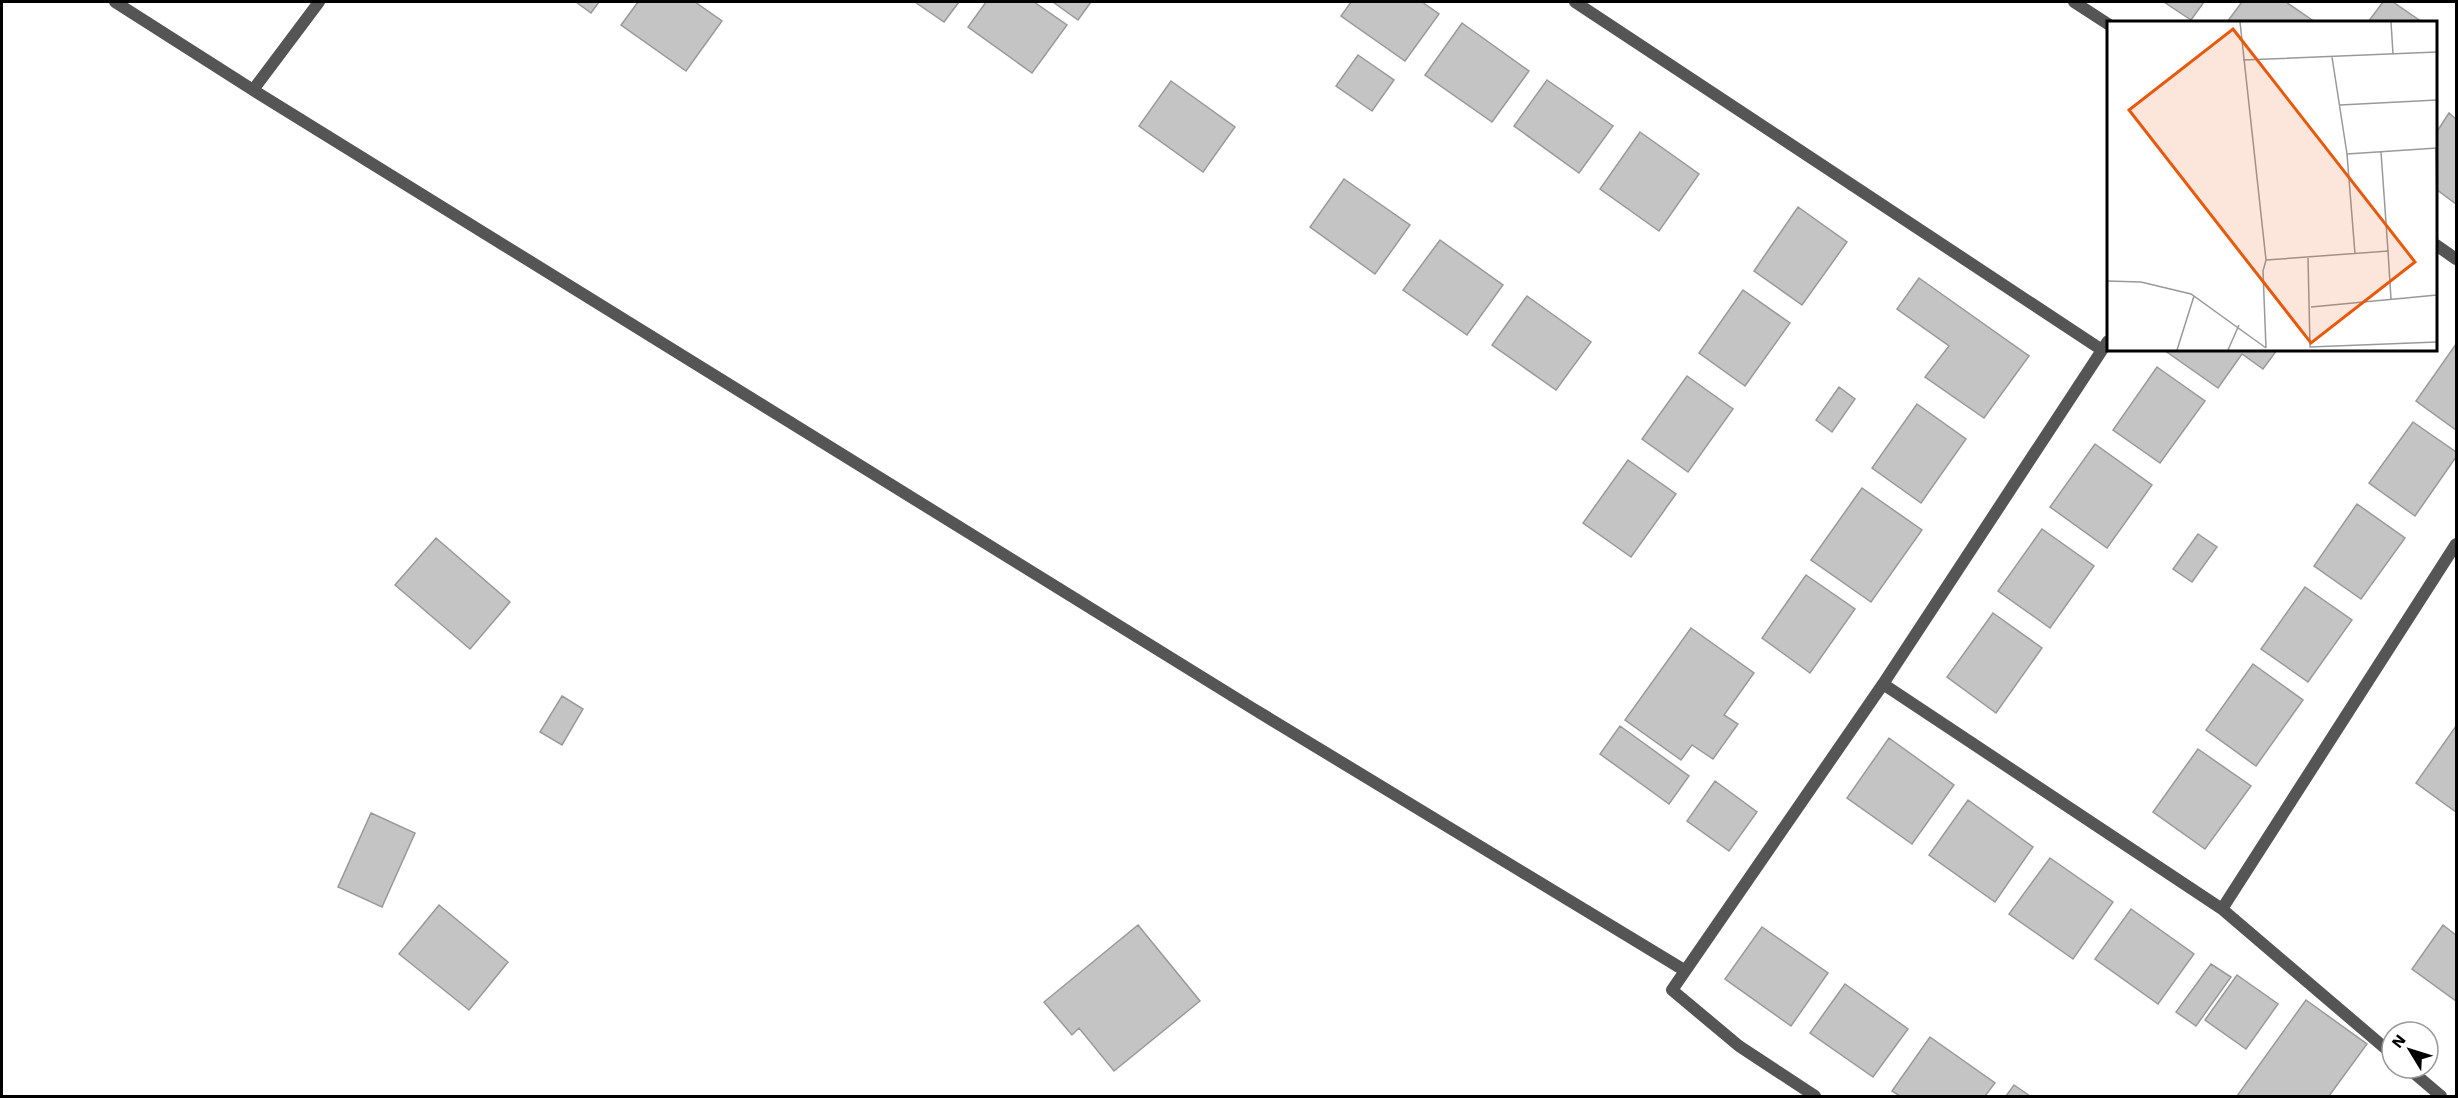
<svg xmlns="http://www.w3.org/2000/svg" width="2458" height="1098" font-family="'Work Sans',sans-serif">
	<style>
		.building { fill: #c4c4c4; stroke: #999; stroke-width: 1.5 }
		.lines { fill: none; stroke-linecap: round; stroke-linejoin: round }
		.street { stroke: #555; stroke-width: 12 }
		.inset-road { fill: none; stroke: #999; stroke-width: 1.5 }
		.view { fill: #e8590c; fill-opacity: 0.15; stroke: #e8590c; stroke-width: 3 }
		.inset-edge { fill: none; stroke: #000; stroke-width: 3 }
	</style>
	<rect width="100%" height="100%" fill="#fff"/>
	<path class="building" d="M 576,2 L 599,2 L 591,13 Z
		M 638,2 L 695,2 L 722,21 L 686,71 L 621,25 Z
		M 915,2 L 959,2 L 944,22 Z
		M 986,2 L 1034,2 L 1067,25 L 1032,73 L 968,27 Z
		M 1053,2 L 1091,2 L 1078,20 Z
		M 1351,2 L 1422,2 L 1439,14 L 1405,61 L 1341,16 Z
		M 2164,2 L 2204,2 L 2191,20 Z
		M 2242,2 L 2286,2 L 2315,22 L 2227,22 Z
		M 2383,2 L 2393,2 L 2422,22 L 2368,22 Z
		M 1462,23 L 1529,71 L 1492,122 L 1425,75 Z
		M 1358,55 L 1394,80 L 1372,111 L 1336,86 Z
		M 1547,80 L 1613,126 L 1579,173 L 1514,126 Z
		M 1171,81 L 1235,127 L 1203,172 L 1139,126 Z
		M 2449,113 L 2456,119 L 2456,204 L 2436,189 L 2436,133 Z
		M 1640,132 L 1699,174 L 1659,231 L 1600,189 Z
		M 1344,179 L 1410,225 L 1375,274 L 1310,227 Z
		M 1798,207 L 1847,242 L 1802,305 L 1754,271 Z
		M 1440,240 L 1503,285 L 1467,335 L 1403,290 Z
		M 1919,278 L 2029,356 L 1984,418 L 1925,377 L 1949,346 L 1897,309 Z
		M 1743,290 L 1790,323 L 1745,386 L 1699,353 Z
		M 1527,296 L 1591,342 L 1556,390 L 1492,345 Z
		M 2456,344 L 2456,430 L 2416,401 Z
		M 2164,350 L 2277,350 L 2263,369 L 2242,354 L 2218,388 Z
		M 2157,367 L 2205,401 L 2160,463 L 2113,430 Z
		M 1687,376 L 1733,409 L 1688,472 L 1642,439 Z
		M 1839,387 L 1855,399 L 1832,432 L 1816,420 Z
		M 1917,404 L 1966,439 L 1921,503 L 1872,468 Z
		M 2413,422 L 2456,452 L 2456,457 L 2415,516 L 2369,483 Z
		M 2095,444 L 2152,485 L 2107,548 L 2050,507 Z
		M 1628,460 L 1676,494 L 1631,557 L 1583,523 Z
		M 1862,488 L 1922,530 L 1871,602 L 1811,560 Z
		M 2357,504 L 2405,538 L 2361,599 L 2314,566 Z
		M 2042,529 L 2094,566 L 2050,628 L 1998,591 Z
		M 2198,534 L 2217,547 L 2192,582 L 2173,569 Z
		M 436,538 L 510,602 L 470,649 L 395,585 Z
		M 1806,575 L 1855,609 L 1810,673 L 1762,638 Z
		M 2305,587 L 2352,620 L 2308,682 L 2261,649 Z
		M 1993,613 L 2042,648 L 1996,713 L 1947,677 Z
		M 1691,628 L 1754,673 L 1724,715 L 1738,724 L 1713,759 L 1692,745 L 1681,760 L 1625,720 Z
		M 2253,664 L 2303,700 L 2256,766 L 2206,730 Z
		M 562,696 L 583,709 L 562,745 L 540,732 Z
		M 1620,726 L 1689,776 L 1669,804 L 1600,754 Z
		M 2456,726 L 2456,812 L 2416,783 Z
		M 1889,738 L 1954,785 L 1912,844 L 1847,798 Z
		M 2198,749 L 2251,786 L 2205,849 L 2153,812 Z
		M 1715,781 L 1757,812 L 1729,851 L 1687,821 Z
		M 1968,800 L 2033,847 L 1995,902 L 1929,855 Z
		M 371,813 L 415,833 L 382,907 L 338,887 Z
		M 2050,858 L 2113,902 L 2073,959 L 2009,914 Z
		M 439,905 L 508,962 L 469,1010 L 399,954 Z
		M 2131,909 L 2194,954 L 2158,1004 L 2095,959 Z
		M 1138,925 L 1200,1001 L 1114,1071 L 1079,1028 L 1072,1035 L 1044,1002 Z
		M 2443,925 L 2456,935 L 2456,1001 L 2412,969 Z
		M 1762,927 L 1828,973 L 1791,1026 L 1725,979 Z
		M 2211,964 L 2231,977 L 2196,1026 L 2176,1012 Z
		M 2237,975 L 2278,1004 L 2246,1049 L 2205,1020 Z
		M 1845,984 L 1908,1029 L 1873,1077 L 1810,1033 Z
		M 2306,1000 L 2367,1044 L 2329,1096 L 2237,1096 Z
		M 1930,1037 L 1995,1083 L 1985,1096 L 1900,1096 L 1892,1091 Z
		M 2014,1085 L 2030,1096 L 2006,1096 Z"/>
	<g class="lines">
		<path class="street" d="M 115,2 L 253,90 L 1252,708 L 1684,970
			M 1575,2 L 2102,350
			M 2074,2 L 2108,24
			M 253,90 L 319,2
			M 2436,245 L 2456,259
			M 1883,684 L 2222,909 L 2392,1054
			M 2222,909 L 2456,544
			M 2408,1068 L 2441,1096
			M 1815,1096 L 1739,1046 L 1672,990 L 1883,684 L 2108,341"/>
	</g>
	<g transform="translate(2107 21)">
		<rect width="330" height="330" fill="#fff"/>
		<path class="inset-road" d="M 133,1 L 159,239 L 156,250 L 159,327M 284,1 L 286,33M 225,36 L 240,133 L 248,233M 136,39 L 330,31M 233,84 L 330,79M 329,127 L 330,184M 274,131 L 281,230M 240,133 L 330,127M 201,237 L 203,326 L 330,321M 159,239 L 281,230 L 284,278M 0,260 L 34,261 L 84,273 L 159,327M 204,286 L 330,274M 70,329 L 87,275M 121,329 L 132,304"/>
		<path class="view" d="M 126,8 L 308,241 L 204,322 L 22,89 Z"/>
		<rect width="330" height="330" class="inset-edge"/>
	</g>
	<rect width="2458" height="1098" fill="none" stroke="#000000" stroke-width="6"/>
	<g transform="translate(2410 1050) rotate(308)"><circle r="28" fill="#ffffff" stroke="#999999" stroke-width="1.5"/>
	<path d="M0-4.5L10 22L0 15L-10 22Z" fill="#000000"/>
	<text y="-9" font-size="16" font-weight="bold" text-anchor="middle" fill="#000000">N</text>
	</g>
</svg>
